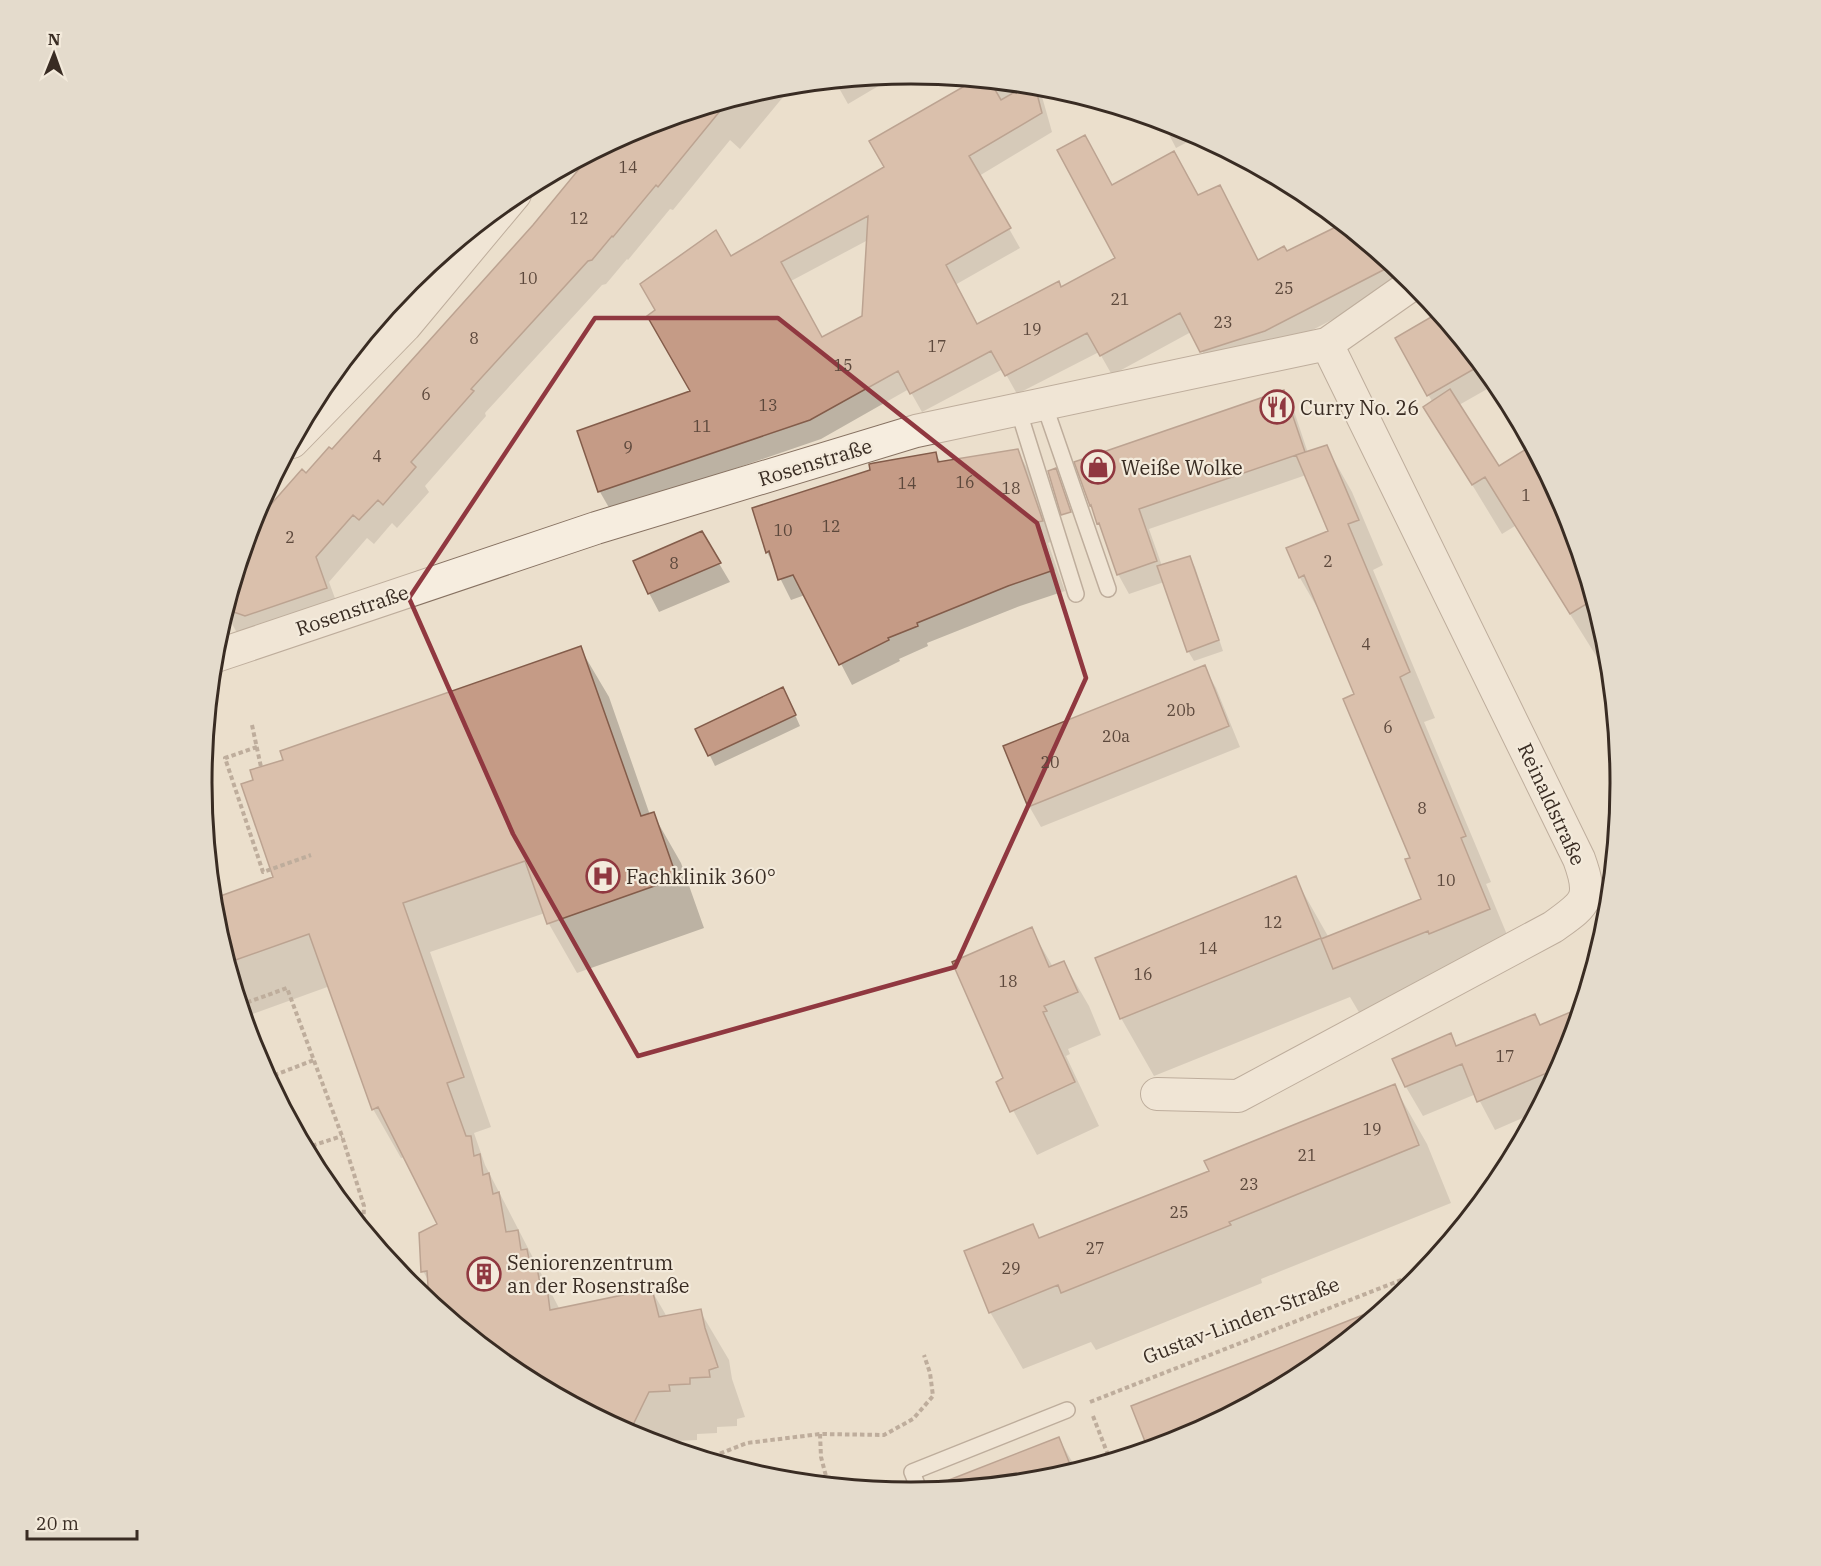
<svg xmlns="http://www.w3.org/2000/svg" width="1821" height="1566" font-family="'IBM Plex Serif',serif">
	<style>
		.shadow { fill: #0003; fill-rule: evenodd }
		.building { fill: #c59b86; stroke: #835c4a; stroke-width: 1.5; fill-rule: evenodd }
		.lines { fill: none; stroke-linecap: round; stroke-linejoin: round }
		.service-casing { stroke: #877262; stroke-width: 18 }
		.minor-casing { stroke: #877262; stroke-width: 34 }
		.path { stroke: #877262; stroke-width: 4; stroke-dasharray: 4.5 3; stroke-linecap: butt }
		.service { stroke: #f6eddf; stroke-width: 15 }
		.minor { stroke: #f6eddf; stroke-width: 32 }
		.marked { fill: none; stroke: #903840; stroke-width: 4.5; stroke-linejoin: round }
		.labels { text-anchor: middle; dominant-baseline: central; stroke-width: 4.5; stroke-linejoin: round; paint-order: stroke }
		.number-label { font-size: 16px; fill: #5c483c }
		.poi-label { font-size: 20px; fill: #392c23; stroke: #f3eadb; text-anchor: start }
		.street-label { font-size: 20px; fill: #392c23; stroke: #f3eadb }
		.rim { fill: none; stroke: #392c23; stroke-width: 3 }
	</style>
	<rect width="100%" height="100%" fill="#ebdfcc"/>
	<path class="shadow" d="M 897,75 L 848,104 L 835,81 Z
		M 978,80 L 1039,86 L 1052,132 L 979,176 L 1020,248 L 955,285 L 977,326 L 1061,289 L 1117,259 L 1112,187 L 1198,197 L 1258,261 L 1286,253 L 1344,225 L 1410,279 L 1276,349 L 1213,370 L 1191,332 L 1112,375 L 1099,352 L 1017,394 L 1003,369 L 922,412 L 909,389 L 821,439 L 611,511 L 600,492 L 579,432 L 692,392 L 730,258 L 886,168 L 871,142 ZM 868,240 L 864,316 L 822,339 L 791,281 Z
		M 793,85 L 740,149 L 730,140 L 673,210 L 670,209 L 628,260 L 627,259 L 606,284 L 602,285 L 485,413 L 486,416 L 425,486 L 429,492 L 397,528 L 392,523 L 374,544 L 367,538 L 329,582 L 340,612 L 260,640 L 236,631 L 225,611 L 253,517 L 261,508 L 266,512 L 332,451 L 639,127 L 772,87 Z
		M 1162,121 L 1182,128 L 1199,136 L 1176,148 Z
		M 461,239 L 435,268 L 430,264 Z
		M 1439,314 L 1496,384 L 1459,405 L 1498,468 L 1532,447 L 1566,512 L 1606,645 L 1608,658 L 1600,662 L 1515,526 L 1502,534 L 1425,407 L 1433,403 L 1397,339 Z
		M 343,361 L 350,373 L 312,405 L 321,389 Z
		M 1283,392 L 1294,411 L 1308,453 L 1326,446 L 1352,492 L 1383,565 L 1373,570 L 1435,718 L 1424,722 L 1491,882 L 1486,884 L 1515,954 L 1360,1014 L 1350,997 L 1154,1076 L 1121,1018 L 1295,878 L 1329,938 L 1423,900 L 1412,859 L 1356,695 L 1325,621 L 1300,578 L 1288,548 L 1329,531 L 1306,475 L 1149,529 L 1162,566 L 1189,557 L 1195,567 L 1223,651 L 1194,661 L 1188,651 L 1164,582 L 1129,594 L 1118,574 L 1076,463 Z
		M 1017,451 L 1029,471 L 1053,541 L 1048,543 L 1065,591 L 1020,606 L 927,643 L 928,646 L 899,659 L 900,661 L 852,685 L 805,595 L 791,600 L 767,552 L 935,453 L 941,463 Z
		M 701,533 L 730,582 L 659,612 L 649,593 Z
		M 580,648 L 609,697 L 650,815 L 653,814 L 681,863 L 704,928 L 577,973 L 549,924 L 545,913 L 430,952 L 491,1127 L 474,1133 L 485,1165 L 560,1310 L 652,1291 L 667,1317 L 700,1311 L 729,1360 L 732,1379 L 745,1417 L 737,1419 L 737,1426 L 717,1427 L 717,1433 L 697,1434 L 697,1440 L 677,1441 L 673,1449 L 639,1438 L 516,1373 L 437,1307 L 429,1282 L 423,1271 L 439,1225 L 405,1157 L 401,1158 L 373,1109 L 330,986 L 244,1017 L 215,921 L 209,862 L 222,897 L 275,878 L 255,780 L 285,761 Z
		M 1204,667 L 1216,688 L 1240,747 L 1041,827 L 1029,806 Z
		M 788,699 L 800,726 L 715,766 L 697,729 Z
		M 1031,929 L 1053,967 L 1064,963 L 1089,1006 L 1101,1035 L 1068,1049 L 1070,1054 L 1066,1056 L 1099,1126 L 1037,1155 L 998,1082 L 1005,1079 Z
		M 1579,1010 L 1566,1055 L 1534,1113 L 1495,1130 L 1476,1094 L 1423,1116 L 1406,1087 L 1394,1059 L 1450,1035 L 1457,1047 L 1541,1026 Z
		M 1394,1086 L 1427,1144 L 1451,1203 L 1261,1279 L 1262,1283 L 1096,1350 L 1091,1342 L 1023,1369 L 990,1312 L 1033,1226 L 1040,1239 L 1210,1172 Z
		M 1381,1310 L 1304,1373 L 1182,1439 L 1133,1407 Z
		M 1059,1439 L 1077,1470 L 1049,1479 L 973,1486 L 969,1474 Z"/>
	<path class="building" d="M 975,80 L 990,81 L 1001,100 L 1027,85 L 1035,86 L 1042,113 L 969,156 L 1011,228 L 946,265 L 977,324 L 1059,281 L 1061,287 L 1115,258 L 1057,150 L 1085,135 L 1112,185 L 1174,151 L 1198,195 L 1220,185 L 1258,260 L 1284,246 L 1287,251 L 1342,224 L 1393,265 L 1265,331 L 1200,352 L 1180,313 L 1100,356 L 1087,333 L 1005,376 L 991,351 L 910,394 L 898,371 L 810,420 L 598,492 L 577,431 L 690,391 L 647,316 L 655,310 L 640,284 L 716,230 L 731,256 L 884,167 L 869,141 ZM 868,216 L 862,316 L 822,337 L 781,262 Z
		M 729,100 L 658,187 L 656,185 L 613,237 L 612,236 L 592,260 L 588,261 L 471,389 L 474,391 L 411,462 L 416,467 L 383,505 L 378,500 L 359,520 L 353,515 L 316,557 L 327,588 L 245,616 L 225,609 L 259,504 L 266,510 L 302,469 L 306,473 L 329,447 L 332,449 L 533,225 L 593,152 L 639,127 Z
		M 1438,313 L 1481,365 L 1427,396 L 1395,338 Z
		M 1450,389 L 1499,466 L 1531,446 L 1566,512 L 1593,600 L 1570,614 L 1485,477 L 1472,485 L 1423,407 Z
		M 1284,390 L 1305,452 L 1139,509 L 1157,561 L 1117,575 L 1099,523 L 1097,524 L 1091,505 L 1090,506 L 1074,462 Z
		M 1327,445 L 1359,520 L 1348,524 L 1410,672 L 1400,677 L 1466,836 L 1461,838 L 1490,909 L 1429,934 L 1428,931 L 1333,969 L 1321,939 L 1421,899 L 1405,859 L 1410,858 L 1343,699 L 1354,694 L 1304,575 L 1299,578 L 1286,548 L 1328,531 L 1296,455 Z
		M 1018,449 L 1043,521 L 1037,522 L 1054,570 L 1008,586 L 917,623 L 918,626 L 888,638 L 889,640 L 839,665 L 793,575 L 778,580 L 769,551 L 766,553 L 752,508 L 870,470 L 869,464 L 874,463 L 936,452 L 938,462 Z
		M 1056,468 L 1071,512 L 1061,515 L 1048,471 Z
		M 702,531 L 721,563 L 648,594 L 633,561 Z
		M 1190,556 L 1219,640 L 1187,652 L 1157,566 Z
		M 581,646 L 641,816 L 654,812 L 677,878 L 547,924 L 525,861 L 403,903 L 464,1077 L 447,1083 L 466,1136 L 471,1136 L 474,1156 L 480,1154 L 483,1175 L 489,1173 L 493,1194 L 499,1192 L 506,1232 L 518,1230 L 521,1250 L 527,1249 L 531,1269 L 537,1268 L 541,1288 L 547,1287 L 550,1310 L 652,1289 L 659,1317 L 701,1309 L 705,1328 L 718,1367 L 709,1370 L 710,1377 L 690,1378 L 690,1384 L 669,1385 L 670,1391 L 649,1392 L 629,1433 L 516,1373 L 429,1301 L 427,1271 L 421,1272 L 419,1233 L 437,1224 L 378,1107 L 372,1110 L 309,934 L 227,963 L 215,921 L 212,899 L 273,877 L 241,784 L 253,780 L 250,770 L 283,760 L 280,751 Z
		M 1205,665 L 1229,726 L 1028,807 L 1003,746 Z
		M 783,687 L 796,715 L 708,756 L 695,729 Z
		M 1296,876 L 1321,938 L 1120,1019 L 1095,958 Z
		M 1032,927 L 1049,967 L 1064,961 L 1078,992 L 1044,1006 L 1047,1011 L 1043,1012 L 1075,1082 L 1010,1112 L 996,1082 L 1003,1078 L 952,962 Z
		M 1580,1008 L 1566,1055 L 1559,1068 L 1477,1102 L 1462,1064 L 1405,1087 L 1392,1059 L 1451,1033 L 1456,1046 L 1535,1014 L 1540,1025 Z
		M 1395,1084 L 1419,1145 L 1229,1222 L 1231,1225 L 1061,1293 L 1058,1285 L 989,1313 L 964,1251 L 1033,1224 L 1039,1238 L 1209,1171 L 1204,1161 Z
		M 1368,1313 L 1371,1318 L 1304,1373 L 1182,1439 L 1148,1449 L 1131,1406 Z
		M 1059,1437 L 1073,1472 L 1049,1479 L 952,1488 L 949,1480 Z"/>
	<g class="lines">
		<g class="service-casing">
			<path id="service" d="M 1044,404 L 1108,589
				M 1018,409 L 1076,594
				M 920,1492 L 912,1472 L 1067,1410"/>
		</g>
		<g class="minor-casing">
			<path id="minor" d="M 391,302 L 405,326
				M 292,442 L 405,326 L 515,194
				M 213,657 L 596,528 L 916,431 L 1327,344 L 1414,283
				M 1157,1094 L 1238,1096 L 1553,927 C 1585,904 1594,900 1579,859 L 1327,344"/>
		</g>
		<path class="path" d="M 252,725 L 261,767
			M 257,747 L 225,758 L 263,872 L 311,855
			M 240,1005 L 287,988 L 342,1136 L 364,1206 L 363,1229
			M 267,1078 L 314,1060
			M 305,1148 L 342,1136
			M 1090,1402 L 1424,1271
			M 1093,1416 L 1110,1460
			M 820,1434 L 821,1457 L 828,1484
			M 706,1459 L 747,1443 L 820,1434 L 884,1435 L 913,1419 L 933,1396 L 930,1373 L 924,1355"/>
		<use href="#service" class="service"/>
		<use href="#minor" class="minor"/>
	</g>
	<path d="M0 0H1821V1566H0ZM 595,318 L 778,318 L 1037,523 L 1086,678 L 955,967 L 638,1056 L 513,834 L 409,598 Z" fill="#ebdfcc" fill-opacity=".55" fill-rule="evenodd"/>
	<path class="marked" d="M 595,318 L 778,318 L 1037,523 L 1086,678 L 955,967 L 638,1056 L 513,834 L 409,598 Z"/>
	<defs>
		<g id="restaurant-ring" transform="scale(1.725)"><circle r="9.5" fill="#f3eadb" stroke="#903840" stroke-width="1.5"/><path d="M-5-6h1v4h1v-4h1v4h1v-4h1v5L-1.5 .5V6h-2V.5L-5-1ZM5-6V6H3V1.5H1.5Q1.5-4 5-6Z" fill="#903840"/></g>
		<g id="shop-ring" transform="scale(1.725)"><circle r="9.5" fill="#f3eadb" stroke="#903840" stroke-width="1.5"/><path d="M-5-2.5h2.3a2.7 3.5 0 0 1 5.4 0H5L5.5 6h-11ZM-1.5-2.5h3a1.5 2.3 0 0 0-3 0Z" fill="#903840"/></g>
		<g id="hospital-ring" transform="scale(1.725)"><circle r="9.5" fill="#f3eadb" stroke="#903840" stroke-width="1.5"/><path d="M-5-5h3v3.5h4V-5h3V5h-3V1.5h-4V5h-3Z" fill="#903840"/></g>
		<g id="building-ring" transform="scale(1.725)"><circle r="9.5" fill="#f3eadb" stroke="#903840" stroke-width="1.5"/><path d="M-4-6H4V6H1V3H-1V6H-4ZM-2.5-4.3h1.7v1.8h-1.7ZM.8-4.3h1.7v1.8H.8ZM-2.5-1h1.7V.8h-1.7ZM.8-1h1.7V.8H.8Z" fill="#903840"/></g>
	</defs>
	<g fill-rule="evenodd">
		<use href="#restaurant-ring" x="1277" y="407"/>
		<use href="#shop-ring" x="1098" y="467"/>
		<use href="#hospital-ring" x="603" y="876"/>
		<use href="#building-ring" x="484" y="1274"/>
	</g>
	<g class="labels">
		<g class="number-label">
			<text x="628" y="167">14</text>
			<text x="579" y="218">12</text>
			<text x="528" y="278">10</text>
			<text x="1284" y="288">25</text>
			<text x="1120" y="299">21</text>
			<text x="1223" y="322">23</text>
			<text x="1032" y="329">19</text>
			<text x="474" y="338">8</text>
			<text x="937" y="346">17</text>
			<text x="843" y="365">15</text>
			<text x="426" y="394">6</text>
			<text x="768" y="405">13</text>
			<text x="702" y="426">11</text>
			<text x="628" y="447">9</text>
			<text x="377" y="456">4</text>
			<text x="965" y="482">16</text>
			<text x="907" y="483">14</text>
			<text x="1011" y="488">18</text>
			<text x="1526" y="495">1</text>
			<text x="831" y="526">12</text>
			<text x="783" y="530">10</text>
			<text x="290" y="537">2</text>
			<text x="1328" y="561">2</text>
			<text x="674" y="563">8</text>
			<text x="1366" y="644">4</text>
			<text x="1181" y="710">20b</text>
			<text x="1388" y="727">6</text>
			<text x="1116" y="736">20a</text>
			<text x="1050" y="762">20</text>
			<text x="1422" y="808">8</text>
			<text x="1446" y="880">10</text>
			<text x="1273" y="922">12</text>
			<text x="1208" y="948">14</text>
			<text x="1143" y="974">16</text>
			<text x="1008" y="981">18</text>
			<text x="1505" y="1056">17</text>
			<text x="1372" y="1129">19</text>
			<text x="1307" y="1155">21</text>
			<text x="1249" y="1184">23</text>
			<text x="1179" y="1212">25</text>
			<text x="1095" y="1248">27</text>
			<text x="1011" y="1268">29</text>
		</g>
		<g class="poi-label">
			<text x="1300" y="407">Curry No. 26</text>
			<text x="1121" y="467">Weiße Wolke</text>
			<text x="626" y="876">Fachklinik 360°</text>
			<text x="507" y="1262">Seniorenzentrum<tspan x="507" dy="23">an der Rosenstraße</tspan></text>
		</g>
		<g class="street-label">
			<text transform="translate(815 462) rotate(-17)">Rosenstraße</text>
			<text transform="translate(352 610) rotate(-19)">Rosenstraße</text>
			<text transform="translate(1552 804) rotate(65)">Reinaldstraße</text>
			<text transform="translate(1241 1320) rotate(-21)">Gustav-Linden-Straße</text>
		</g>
	</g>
	<path d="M0 0H1821V1566H0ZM212 783a699 699 0 1 1 1398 0a699 699 0 1 1-1398 0Z" fill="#e4dbcc" fill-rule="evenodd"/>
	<path class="rim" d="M212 783a699 699 0 1 1 1398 0a699 699 0 1 1-1398 0Z"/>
	<g transform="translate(54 54) rotate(1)" stroke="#f3eadb" stroke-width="4.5" paint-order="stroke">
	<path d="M0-4.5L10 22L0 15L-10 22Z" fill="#392c23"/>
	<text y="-9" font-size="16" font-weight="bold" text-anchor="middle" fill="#392c23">N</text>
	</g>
	<path d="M27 1530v9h110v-9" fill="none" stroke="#392c23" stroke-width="3"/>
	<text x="36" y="1530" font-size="18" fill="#392c23" stroke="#f3eadb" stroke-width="4.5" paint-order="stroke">20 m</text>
</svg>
